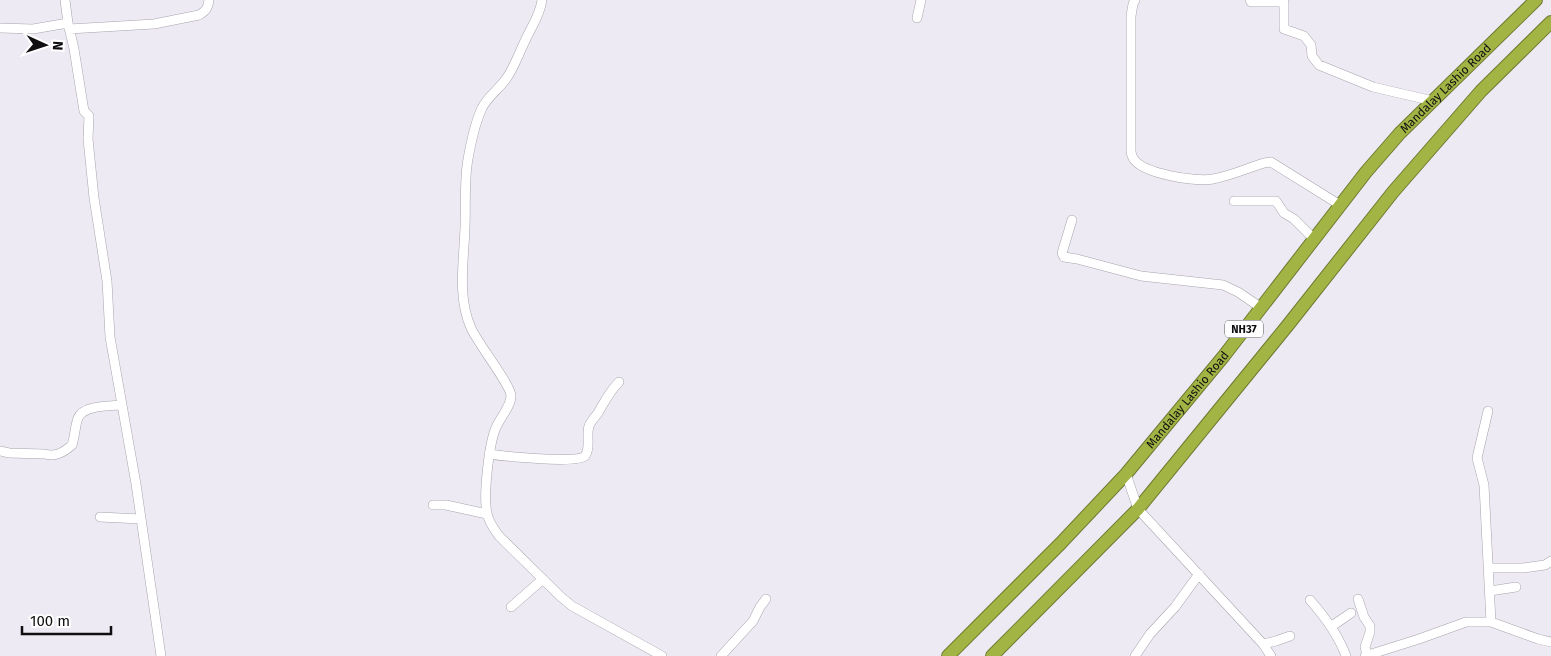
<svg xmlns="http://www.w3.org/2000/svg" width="1551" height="656" font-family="'Fira Sans',sans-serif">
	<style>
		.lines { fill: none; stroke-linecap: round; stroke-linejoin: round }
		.minor-casing { stroke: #a7a3ac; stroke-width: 10 }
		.highway-casing { stroke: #6f7a32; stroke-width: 14 }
		.minor { stroke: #fff; stroke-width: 9 }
		.highway { stroke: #a2b444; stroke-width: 12 }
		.labels { text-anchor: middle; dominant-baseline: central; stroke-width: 4; stroke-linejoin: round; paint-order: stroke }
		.shield { fill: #fff; stroke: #585658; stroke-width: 1 }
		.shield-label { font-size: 11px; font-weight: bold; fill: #100e11 }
		.street-label { font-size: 12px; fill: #100e11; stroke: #fff }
	</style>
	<rect width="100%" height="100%" fill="#eeeaf3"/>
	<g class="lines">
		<g class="minor-casing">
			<path id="minor" d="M 65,0 L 68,23 L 74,49 L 84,111 L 89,116 L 88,139 L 94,198 L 107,281 L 110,337 L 136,484 L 161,656
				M 542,0 C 540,16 531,27 525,41 C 519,53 514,68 506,79 C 499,89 488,96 482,108 C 475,123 471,142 468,159 C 464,181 466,205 465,227 C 464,260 457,297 471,328 C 478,344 511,385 511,396 C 511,407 498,420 495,430 C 489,446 483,496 487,513 C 488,521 494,529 499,536 L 560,596 L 572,606 L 662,656
				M 1135,0 L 1133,4 L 1131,16 L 1131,151 C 1131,154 1132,156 1133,158 C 1142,174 1196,182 1213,179 C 1230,176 1248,168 1264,163 L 1271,162 L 1340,205
				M 1250,0 L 1251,2 L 1284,2 L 1284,29 L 1304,36 L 1311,45 L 1312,56 L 1319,65 L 1373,87 L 1433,101
				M 917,18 L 921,0
				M 0,28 L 33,29 L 68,23
				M 69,29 L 154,24 L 199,15 C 206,11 208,8 209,0
				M 1234,201 L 1276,201 L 1284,213 L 1294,219 L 1314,239
				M 1072,220 L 1062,253 L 1064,257 L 1077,259 L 1141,276 L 1223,285 L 1238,292 L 1260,307
				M 1488,411 L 1477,458 L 1484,485 L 1491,622
				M 0,451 L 9,453 L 44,454 C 55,457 63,453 72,445 C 75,436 75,426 78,418 C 83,405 110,406 122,405
				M 489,454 C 502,456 579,464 585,456 C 591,448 586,435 589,426 C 591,421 595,417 598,413 C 605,401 609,392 619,382
				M 1126,474 L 1138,509 L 1263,644 L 1271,656
				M 433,505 L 446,505 L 487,514
				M 100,517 L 141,519
				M 1489,568 L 1523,568 L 1545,565 L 1551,561
				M 1490,591 L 1516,587
				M 1358,599 L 1364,617 L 1370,626 L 1370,632 L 1365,647 L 1367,655
				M 1310,600 C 1325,617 1338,634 1346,656
				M 511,607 L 543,579
				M 1332,626 L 1351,613
				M 1263,644 L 1276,641 L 1290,636
				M 721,656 L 753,621 L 760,607 L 766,599
				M 1135,656 L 1150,634 L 1175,607 L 1199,574
				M 1365,656 L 1419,639 L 1466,622 L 1491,622 L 1538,639 L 1551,642"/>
		</g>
		<g class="highway-casing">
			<g id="highway">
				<path id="s1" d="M 948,656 L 1061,543 L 1126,474 L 1223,357 L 1366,172 L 1400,133 L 1536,0"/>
				<path d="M 992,656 L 1138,509 L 1288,325 L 1393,192 L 1481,91 L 1551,22"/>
			</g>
		</g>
		<use href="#minor" class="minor"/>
		<use href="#highway" class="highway"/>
	</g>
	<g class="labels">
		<rect class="shield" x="1225" y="320.5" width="38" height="17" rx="4"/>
		<g class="shield-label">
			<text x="1244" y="329">NH37</text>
		</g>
		<g class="street-label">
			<text stroke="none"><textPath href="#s1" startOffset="756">Mandalay Lashio Road</textPath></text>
			<text stroke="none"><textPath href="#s1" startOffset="351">Mandalay Lashio Road</textPath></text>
		</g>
	</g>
	<g transform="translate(45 45) rotate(93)" stroke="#ffffff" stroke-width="4" paint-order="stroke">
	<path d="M0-4L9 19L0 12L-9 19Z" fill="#100e11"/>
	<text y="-8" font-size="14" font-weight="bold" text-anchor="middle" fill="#100e11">N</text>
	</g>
	<path d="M22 626v8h89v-8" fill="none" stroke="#100e11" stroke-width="2.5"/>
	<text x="30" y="626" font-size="15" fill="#100e11" stroke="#ffffff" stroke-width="4" paint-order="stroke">100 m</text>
</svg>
